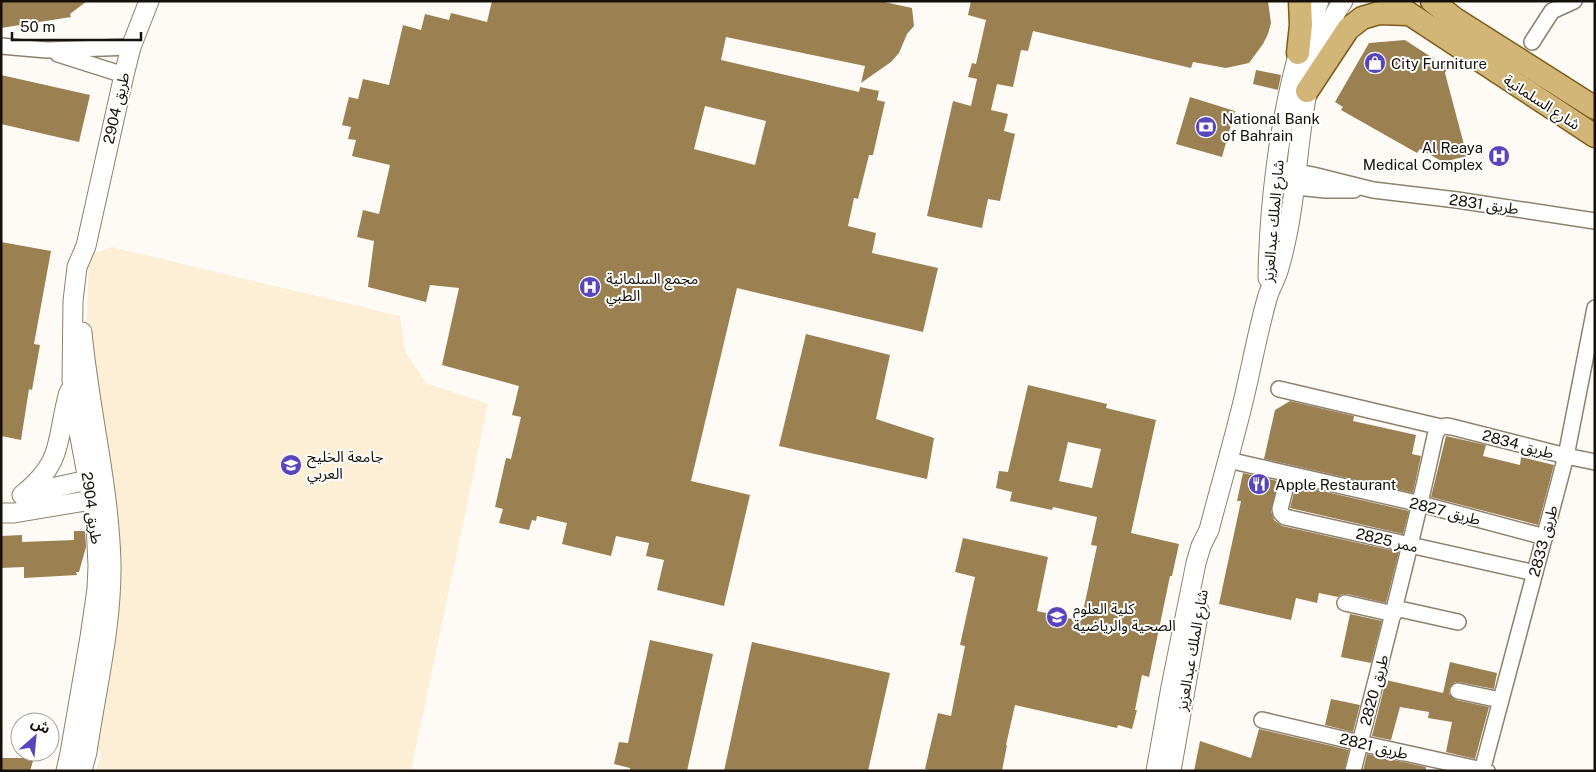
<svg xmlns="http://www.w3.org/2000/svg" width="1596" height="772" font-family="'Public Sans','Noto Sans Arabic',sans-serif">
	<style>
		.built { fill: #fdeed6 }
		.building { fill: #9b8051; fill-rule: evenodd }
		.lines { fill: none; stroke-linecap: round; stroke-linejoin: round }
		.minor-casing { stroke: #8e816c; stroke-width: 18 }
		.tertiary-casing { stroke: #8e816c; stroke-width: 21 }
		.primary-casing { stroke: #7c5c17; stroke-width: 25 }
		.minor { stroke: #fff; stroke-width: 15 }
		.tertiary { stroke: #fff; stroke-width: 19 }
		.primary { stroke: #d2b678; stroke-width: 22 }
		.labels { text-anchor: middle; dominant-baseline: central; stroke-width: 4; stroke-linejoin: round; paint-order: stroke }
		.poi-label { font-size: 15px; fill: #151009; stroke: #fff; text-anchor: start }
		.street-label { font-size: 15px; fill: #151009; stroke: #fff }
	</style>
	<rect width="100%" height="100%" fill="#fefbf7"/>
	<path class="built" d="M 112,247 L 400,316 L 405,351 L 426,383 L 488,404 L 411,771 L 96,771 L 101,755 L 96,742 L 86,348 L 89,255 Z"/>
	<path class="building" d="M 1,1 L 87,1 L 70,14 L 71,17 L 1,28 Z
		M 492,1 L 880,1 L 912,8 L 914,26 L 907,34 L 899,53 L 891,62 L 861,83 L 865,66 L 726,37 L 721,60 L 859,92 L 860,87 L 879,91 L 877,100 L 885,102 L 873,155 L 869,155 L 858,199 L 854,198 L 848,226 L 876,233 L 872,253 L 938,268 L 923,332 L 737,288 L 691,481 L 750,495 L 724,606 L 657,590 L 664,560 L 646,556 L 649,543 L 616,536 L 611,556 L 562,544 L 567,523 L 537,516 L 536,521 L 532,520 L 529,530 L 499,523 L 503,509 L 495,507 L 506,458 L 511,459 L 521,417 L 512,415 L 519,386 L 442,365 L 459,288 L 430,285 L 426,302 L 368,287 L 374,241 L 357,237 L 363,210 L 379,214 L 390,165 L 352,156 L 356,140 L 348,139 L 351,127 L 342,125 L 349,97 L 358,99 L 363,79 L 389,85 L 403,25 L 421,30 L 425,14 L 449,20 L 451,13 L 487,22 ZM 705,106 L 766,121 L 755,165 L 694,149 Z
		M 971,1 L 1268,1 L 1271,23 L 1268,34 L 1263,44 L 1249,63 L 1226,68 L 1193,62 L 1191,68 L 1033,31 L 1028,51 L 1021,50 L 1013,87 L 997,84 L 991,110 L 1008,114 L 1004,131 L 1015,134 L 1000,201 L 988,199 L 982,228 L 927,216 L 953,101 L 971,106 L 977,79 L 968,77 L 972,63 L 976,64 L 986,20 L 968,15 Z
		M 1405,40 L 1448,68 L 1445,73 L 1467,156 L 1443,162 L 1420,149 L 1417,153 L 1341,110 L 1343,107 L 1335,102 L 1369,43 Z
		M 1256,70 L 1281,75 L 1278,90 L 1253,84 Z
		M 1,75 L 90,95 L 79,142 L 1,124 Z
		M 1190,97 L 1235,111 L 1222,157 L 1176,144 Z
		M 1,242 L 51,251 L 34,344 L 40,345 L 32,390 L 29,389 L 21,440 L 1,436 Z
		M 806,334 L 890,355 L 876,419 L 934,438 L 927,479 L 779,446 Z
		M 1028,385 L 1107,404 L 1106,408 L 1156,420 L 1131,533 L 1179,544 L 1172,576 L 1170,576 L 1149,677 L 1142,675 L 1135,710 L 1137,710 L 1132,729 L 1118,725 L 1117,728 L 1015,705 L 1006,745 L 1007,745 L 1002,771 L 934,771 L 925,769 L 938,713 L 951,716 L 965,646 L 960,645 L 975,577 L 955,572 L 963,538 L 1048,557 L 1037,611 L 1081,621 L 1097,546 L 1091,545 L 1097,517 L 1053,507 L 1052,510 L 1010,501 L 1012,492 L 996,488 L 999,471 L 1008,472 ZM 1068,442 L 1101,449 L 1092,488 L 1059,481 Z
		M 1290,401 L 1354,416 L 1353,421 L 1416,435 L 1412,454 L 1421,456 L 1413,493 L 1264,459 L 1275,410 Z
		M 1446,436 L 1486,445 L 1483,456 L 1520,465 L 1521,457 L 1554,465 L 1538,525 L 1431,497 Z
		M 1243,473 L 1278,481 L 1271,511 L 1274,520 L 1282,526 L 1399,552 L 1386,603 L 1347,594 L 1342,594 L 1338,597 L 1319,593 L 1317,603 L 1296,598 L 1291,620 L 1219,604 L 1241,501 L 1237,501 Z
		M 1296,485 L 1409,511 L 1403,534 L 1290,508 Z
		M 74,531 L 85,531 L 86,547 L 79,572 L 76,572 L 77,575 L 24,578 L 24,567 L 1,568 L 1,536 L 22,535 L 22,542 L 74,540 Z
		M 1350,614 L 1382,621 L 1371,663 L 1341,657 Z
		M 650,640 L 713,654 L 687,771 L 630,771 L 630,768 L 614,764 L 619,742 L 628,743 Z
		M 752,642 L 890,673 L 868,771 L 724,771 Z
		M 1450,662 L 1497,673 L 1494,689 L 1459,682 L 1455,682 L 1449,689 L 1449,694 L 1456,700 L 1489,707 L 1475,759 L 1446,752 L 1452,722 L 1428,718 L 1429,712 L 1400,707 L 1391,740 L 1372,736 L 1386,680 L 1443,693 Z
		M 1331,699 L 1360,705 L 1353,732 L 1325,725 Z
		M 1259,729 L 1349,750 L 1344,771 L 1194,771 L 1200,741 L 1251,758 Z
		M 1367,754 L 1426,767 L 1426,771 L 1363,771 Z
		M 1,758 L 34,758 L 30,771 L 1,771 Z"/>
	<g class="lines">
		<g class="minor-casing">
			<path id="minor" d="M 1532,42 L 1552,11 L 1574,1
				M 1,46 L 47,50 L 131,47
				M 58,54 L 124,75
				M 1277,168 L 1313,175 L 1373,190 L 1457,200 L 1595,221
				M 1285,186 L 1326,190 L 1354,190
				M 1279,389 L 1441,427 L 1446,426 L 1452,427 L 1566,456 L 1595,462
				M 1228,460 L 1421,504 L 1545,537
				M 1289,474 L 1280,509 L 1281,513 L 1285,517 L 1535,573
				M 1345,603 L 1394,614
				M 1395,608 L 1458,622
				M 1458,691 L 1500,700
				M 1262,720 L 1360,743 L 1487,771
				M 1353,771 C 1381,659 1411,549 1435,436 L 1437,431 L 1441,427
				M 1482,771 L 1566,456 L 1595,308"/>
		</g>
		<g class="tertiary-casing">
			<path id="tertiary" d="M 1268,278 C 1269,207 1279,124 1298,55 C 1303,37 1312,19 1319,1
				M 24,494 L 88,480 L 99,485
				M 22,495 C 65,462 56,438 69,392
				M 1,513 L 14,513 L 92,500 L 101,492
				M 66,771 L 70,753 L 90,637 L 97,589 L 98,566 L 96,522 L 76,416 L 72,380 L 73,301 L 77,267 L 86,246 L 124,75 L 131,47 L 149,1
				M 82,771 L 87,752 C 96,689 112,626 111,563 C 109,485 89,409 82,332
				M 1156,771 L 1171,687 L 1196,563 L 1201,546 L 1209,530 C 1220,488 1232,447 1242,406 C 1251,370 1257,334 1267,299 C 1269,290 1274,283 1277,274 C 1282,260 1285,245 1288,230 C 1303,153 1296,69 1343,1
				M 1171,771 L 1199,610"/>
		</g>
		<g class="primary-casing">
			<path id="primary" d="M 1390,1 L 1595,136
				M 1432,1 L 1455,19 L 1595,108
				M 1298,53 L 1301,25 L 1300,1
				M 1307,91 L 1348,29 L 1362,18 L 1379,13 L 1408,14"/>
		</g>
		<use href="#minor" class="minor"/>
		<use href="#tertiary" class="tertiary"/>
		<use href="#primary" class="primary"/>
	</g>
	<defs>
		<g id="shop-disc" transform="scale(1.125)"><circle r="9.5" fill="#5845bd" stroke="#fff"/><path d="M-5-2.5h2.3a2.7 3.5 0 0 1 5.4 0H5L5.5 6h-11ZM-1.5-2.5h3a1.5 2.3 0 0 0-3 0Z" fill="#fff"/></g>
		<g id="bank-disc" transform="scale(1.125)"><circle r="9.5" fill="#5845bd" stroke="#fff"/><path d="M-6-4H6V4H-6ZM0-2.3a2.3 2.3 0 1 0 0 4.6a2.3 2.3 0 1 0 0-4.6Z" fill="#fff"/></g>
		<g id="hospital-disc" transform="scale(1.125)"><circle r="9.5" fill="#5845bd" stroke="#fff"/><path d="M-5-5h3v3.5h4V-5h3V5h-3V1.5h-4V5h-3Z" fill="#fff"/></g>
		<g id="university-disc" transform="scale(1.125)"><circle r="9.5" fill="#5845bd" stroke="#fff"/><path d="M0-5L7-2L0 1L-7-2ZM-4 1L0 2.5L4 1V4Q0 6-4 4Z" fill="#fff"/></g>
		<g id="restaurant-disc" transform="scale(1.125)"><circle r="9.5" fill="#5845bd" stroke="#fff"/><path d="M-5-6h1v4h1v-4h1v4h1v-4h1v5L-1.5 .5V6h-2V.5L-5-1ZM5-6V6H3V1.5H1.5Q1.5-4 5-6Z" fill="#fff"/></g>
	</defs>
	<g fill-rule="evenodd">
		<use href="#shop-disc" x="1375" y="63"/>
		<use href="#bank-disc" x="1206" y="127"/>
		<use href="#hospital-disc" x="1499" y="156"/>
		<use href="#hospital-disc" x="590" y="287"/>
		<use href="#university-disc" x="291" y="465"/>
		<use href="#restaurant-disc" x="1259" y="484"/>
		<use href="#university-disc" x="1057" y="617"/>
	</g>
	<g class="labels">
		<g class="poi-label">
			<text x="1391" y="63">City Furniture</text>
			<text x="1222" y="118">National Bank<tspan x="1222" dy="17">of Bahrain</tspan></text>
			<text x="1483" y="147" text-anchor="end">Al Reaya<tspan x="1483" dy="17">Medical Complex</tspan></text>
			<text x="606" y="278">مجمع السلمانية<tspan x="606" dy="17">الطبي</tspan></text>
			<text x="307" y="456">جامعة الخليج<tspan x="307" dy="17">العربي</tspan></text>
			<text x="1275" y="484">Apple Restaurant</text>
			<text x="1073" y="608">كلية العلوم<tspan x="1073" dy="17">الصحية والرياضية</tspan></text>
		</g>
		<g class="street-label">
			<text transform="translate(1542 102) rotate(33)">شارع السلمانية</text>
			<text transform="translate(116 108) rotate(-77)">طريق 2904</text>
			<text transform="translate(1484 204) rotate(8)">طريق 2831</text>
			<text transform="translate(1273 221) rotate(-85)">شارع الملك عبدالعزيز</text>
			<text transform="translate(1518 444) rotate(15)">طريق 2834</text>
			<text transform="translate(92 508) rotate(82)">طريق 2904</text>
			<text transform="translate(1445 511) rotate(14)">طريق 2827</text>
			<text transform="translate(1387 540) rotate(13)">ممر 2825</text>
			<text transform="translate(1543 541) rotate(-75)">طريق 2833</text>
			<text transform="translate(1192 650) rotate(-80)">شارع الملك عبدالعزيز</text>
			<text transform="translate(1374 690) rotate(-75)">طريق 2820</text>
			<text transform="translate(1374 746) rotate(13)">طريق 2821</text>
		</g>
	</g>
	<rect width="1596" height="772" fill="none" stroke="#151009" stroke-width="5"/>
	<g transform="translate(35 737) rotate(27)"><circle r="24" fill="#ffffff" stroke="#a19f9d"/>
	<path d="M0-4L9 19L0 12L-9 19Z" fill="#5845bd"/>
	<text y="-8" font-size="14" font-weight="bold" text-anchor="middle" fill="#151009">ش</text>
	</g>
	<path d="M12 32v8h129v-8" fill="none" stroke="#151009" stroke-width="2.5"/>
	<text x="20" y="32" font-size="15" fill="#151009" stroke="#ffffff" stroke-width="4" paint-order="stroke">50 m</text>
</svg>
